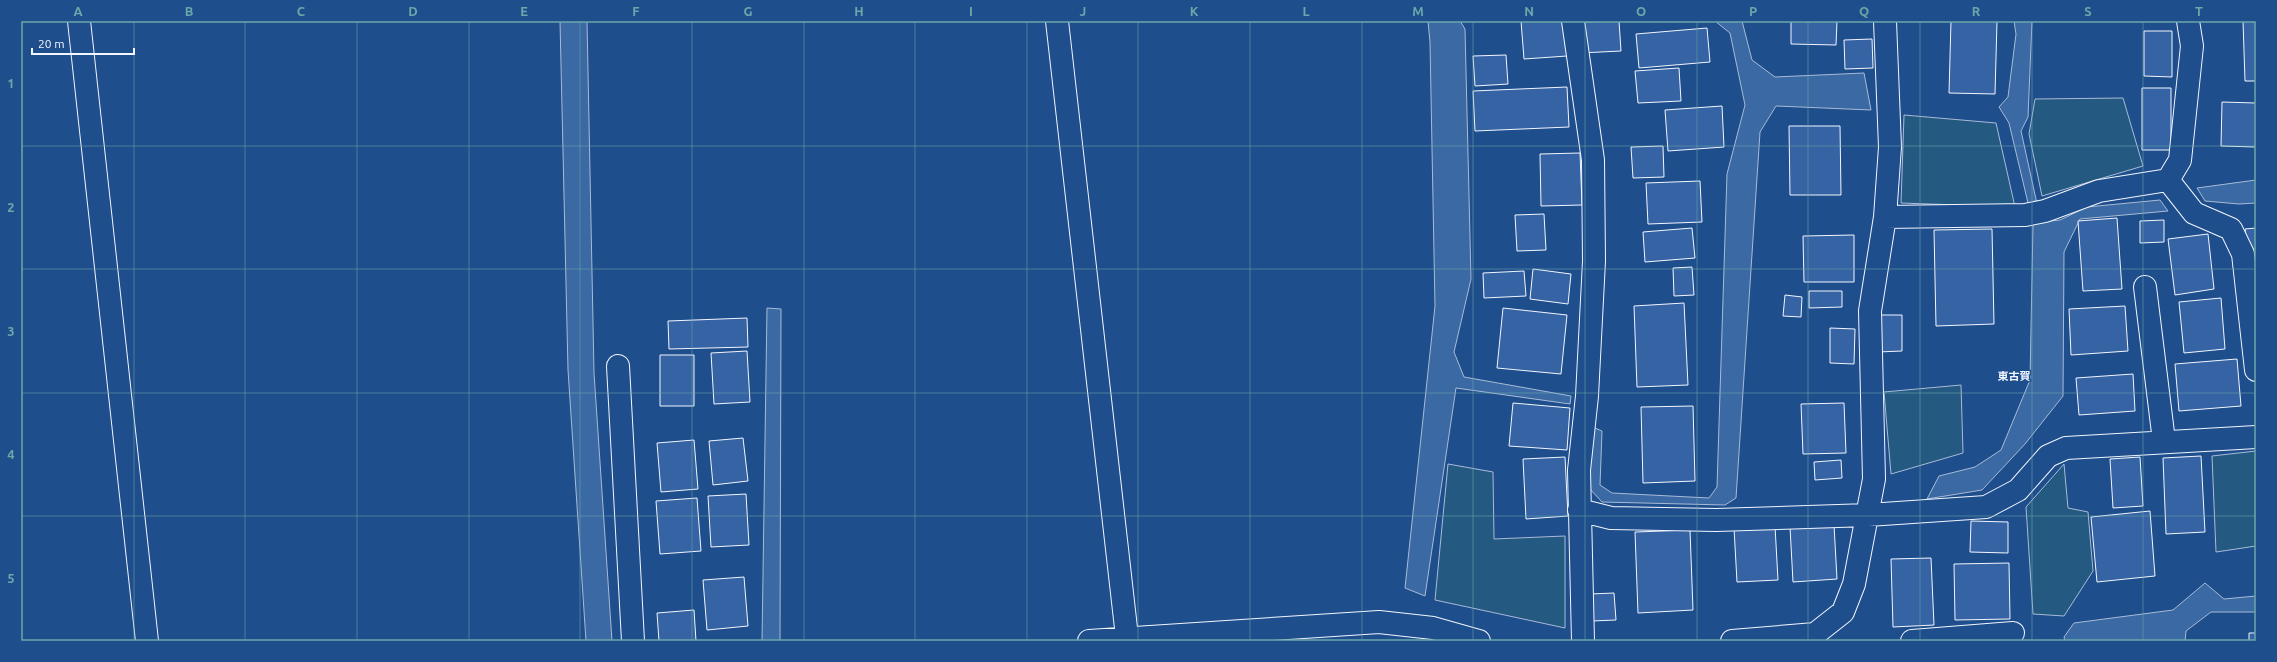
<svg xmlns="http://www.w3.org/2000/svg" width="2277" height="662" font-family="Ubuntu,'Noto Sans JP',sans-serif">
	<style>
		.green { fill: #245a82; stroke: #a8bbd7 }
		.water { fill: #3b69a3; stroke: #a8bbd7 }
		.building { fill: #3563a3; stroke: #f2f6ff }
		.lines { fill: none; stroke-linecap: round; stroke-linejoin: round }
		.minor-casing { stroke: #f2f6ff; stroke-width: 24 }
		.minor { stroke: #1f4e8c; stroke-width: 22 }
		.grid { fill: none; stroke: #6aa9a8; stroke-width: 1; stroke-opacity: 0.55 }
		.labels { text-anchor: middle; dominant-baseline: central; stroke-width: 3; stroke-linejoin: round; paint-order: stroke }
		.neighbourhood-label { font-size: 11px; font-weight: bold; fill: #f2f6ff; stroke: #1f4e8c }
		.neatline { fill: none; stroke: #6aa9a8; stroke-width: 1.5 }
		.grid-label { font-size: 13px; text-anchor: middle; font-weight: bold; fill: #6aa9a8 }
	</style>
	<rect width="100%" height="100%" fill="#1f4e8c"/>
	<path class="green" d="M 2123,98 L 2143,166 L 2042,196 L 2029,134 L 2035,99 Z
		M 1904,115 L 1996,123 L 2015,207 L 1901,203 Z
		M 1961,385 L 1963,453 L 1891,474 L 1884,392 Z
		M 2256,451 L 2256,546 L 2216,552 L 2212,456 Z
		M 1448,464 L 1493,472 L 1494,539 L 1565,536 L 1565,628 L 1435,600 Z
		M 2064,464 L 2068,508 L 2088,512 L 2093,571 L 2064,616 L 2033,614 L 2026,507 Z"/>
	<path class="water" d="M 560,21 L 587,21 L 594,373 L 612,641 L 586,641 L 568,370 Z
		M 1428,21 L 1460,21 L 1465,29 L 1471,279 L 1454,352 L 1464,377 L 1571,396 L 1570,404 L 1456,388 L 1425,596 L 1405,588 L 1435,306 L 1430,42 Z
		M 1715,21 L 1742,21 L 1752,60 L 1775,77 L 1864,73 L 1871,110 L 1776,106 L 1760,132 L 1736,498 L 1725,505 L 1602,502 L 1589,488 L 1592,435 L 1595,428 L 1602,431 L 1600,485 L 1612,493 L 1709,498 L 1717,487 L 1727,174 L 1745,105 L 1730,33 Z
		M 2014,21 L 2032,21 L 2028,117 L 2021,131 L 2041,222 L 2060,220 L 2087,207 L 2160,200 L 2168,211 L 2080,219 L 2064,252 L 2063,396 L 2025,444 L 1982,490 L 1927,499 L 1939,476 L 1975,467 L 2001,450 L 2030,380 L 2033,224 L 2009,123 L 1999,107 L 2008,97 L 2016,34 Z
		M 2256,180 L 2256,203 L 2239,204 L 2205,201 L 2197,188 Z
		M 767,308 L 781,309 L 780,641 L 762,641 Z
		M 2205,583 L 2224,599 L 2256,596 L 2256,612 L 2211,612 L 2186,631 L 2185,641 L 2065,641 L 2064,637 L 2074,623 L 2173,610 Z"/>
	<path class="building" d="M 1521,21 L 1565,21 L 1567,56 L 1524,59 Z
		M 1619,21 L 1621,51 L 1580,53 L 1579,22 Z
		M 1791,21 L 1837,21 L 1836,45 L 1791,44 Z
		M 1951,21 L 1997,21 L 1995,94 L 1949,93 Z
		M 2243,21 L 2256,21 L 2256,81 L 2245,81 Z
		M 1707,28 L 1710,62 L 1639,68 L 1636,34 Z
		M 2144,31 L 2172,31 L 2172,77 L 2144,76 Z
		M 1872,39 L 1873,68 L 1845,69 L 1844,40 Z
		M 1506,55 L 1508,84 L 1475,86 L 1473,56 Z
		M 1679,68 L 1681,101 L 1638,103 L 1635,71 Z
		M 1567,87 L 1569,127 L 1475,131 L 1473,91 Z
		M 2142,88 L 2171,88 L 2171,150 L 2142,150 Z
		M 2222,102 L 2256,103 L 2256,147 L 2221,146 Z
		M 1722,106 L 1724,147 L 1668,151 L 1665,110 Z
		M 1789,126 L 1840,126 L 1841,195 L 1790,195 Z
		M 1663,146 L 1664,177 L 1633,178 L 1631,147 Z
		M 1580,153 L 1582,205 L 1541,206 L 1540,154 Z
		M 1700,181 L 1702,222 L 1648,224 L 1646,183 Z
		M 1544,214 L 1546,250 L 1517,251 L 1515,215 Z
		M 2117,218 L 2122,289 L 2083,291 L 2078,221 Z
		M 2164,220 L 2164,242 L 2140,243 L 2140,221 Z
		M 1692,228 L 1695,258 L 1645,262 L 1643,232 Z
		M 2256,228 L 2256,320 L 2245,229 Z
		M 1992,229 L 1994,324 L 1936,326 L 1934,230 Z
		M 2208,234 L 2214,289 L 2175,295 L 2168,239 Z
		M 1854,235 L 1854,282 L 1804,282 L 1803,236 Z
		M 1692,267 L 1694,295 L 1674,296 L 1673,268 Z
		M 1533,269 L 1571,274 L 1568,304 L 1530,299 Z
		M 1524,271 L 1526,296 L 1484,298 L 1483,273 Z
		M 1809,291 L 1842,291 L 1842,307 L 1809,308 Z
		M 1785,295 L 1802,297 L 1801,317 L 1783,316 Z
		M 2221,298 L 2225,349 L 2184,353 L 2179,302 Z
		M 1684,303 L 1688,385 L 1637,387 L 1634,306 Z
		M 2125,306 L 2128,351 L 2071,355 L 2069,309 Z
		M 1503,308 L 1567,315 L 1561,374 L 1497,368 Z
		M 1879,315 L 1902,315 L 1902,351 L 1878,352 Z
		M 747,318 L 748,347 L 669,349 L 668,321 Z
		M 1830,328 L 1855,329 L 1854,364 L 1830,363 Z
		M 747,351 L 750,402 L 714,404 L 711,353 Z
		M 660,355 L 694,355 L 694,406 L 660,406 Z
		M 2237,359 L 2241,406 L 2179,411 L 2175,364 Z
		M 2133,374 L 2135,411 L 2079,415 L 2076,378 Z
		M 1513,403 L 1570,408 L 1567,450 L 1509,446 Z
		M 1844,403 L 1846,453 L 1803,454 L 1801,404 Z
		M 1693,406 L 1695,481 L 1643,483 L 1641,407 Z
		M 743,438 L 748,481 L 713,485 L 709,441 Z
		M 694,440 L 698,489 L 661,492 L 657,443 Z
		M 2201,456 L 2205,532 L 2166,534 L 2163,458 Z
		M 1565,457 L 1568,516 L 1526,519 L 1523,459 Z
		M 2140,457 L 2143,506 L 2113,508 L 2110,459 Z
		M 1841,460 L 1842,478 L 1815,480 L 1814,462 Z
		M 746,494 L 749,545 L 711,547 L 708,496 Z
		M 697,498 L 701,551 L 660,554 L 656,501 Z
		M 2150,511 L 2155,576 L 2097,582 L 2091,517 Z
		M 1971,521 L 2008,522 L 2008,553 L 1970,552 Z
		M 1834,525 L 1837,579 L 1793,582 L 1790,527 Z
		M 1775,526 L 1778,580 L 1737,582 L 1734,528 Z
		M 1690,530 L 1693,610 L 1638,613 L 1635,532 Z
		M 1931,558 L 1934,625 L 1893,627 L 1891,559 Z
		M 2009,563 L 2010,619 L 1955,620 L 1954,564 Z
		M 744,577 L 748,626 L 707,630 L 703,580 Z
		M 1614,593 L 1616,620 L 1592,621 L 1590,594 Z
		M 694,610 L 696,641 L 659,641 L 657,613 Z
		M 2249,633 L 2256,633 L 2256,641 L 2249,641 Z"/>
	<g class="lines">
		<g class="minor-casing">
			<path id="minor" d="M 79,21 L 147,641
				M 1057,21 L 1127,637
				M 1573,21 L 1593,160 L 1594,261 L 1587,396 L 1579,470 L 1583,641
				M 2188,21 L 2192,46 L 2180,160 L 2168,180 L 2194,213 L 2231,229 L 2243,254 L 2256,370
				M 1885,217 L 2025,215 L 2045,211 L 2099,191 L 2168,180
				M 2145,287 L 2164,441
				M 618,366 L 633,641
				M 1579,510 L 1611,518 L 1716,520 L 1868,515 L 1986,507 L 2018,490 L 2048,456 L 2066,448 L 2256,437
				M 1089,641 L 1379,622 L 1433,628 L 1479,641
				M 1732,641 L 1815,634 L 1843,612 L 1854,584 L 1874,479 L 1870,311 L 1885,217 L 1890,147 L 1885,21
				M 1912,641 L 2013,633"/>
		</g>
		<use href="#minor" class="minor"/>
	</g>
	<path class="grid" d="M 134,21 L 134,641M 245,21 L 245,641M 357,21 L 357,641M 469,21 L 469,641M 580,21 L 580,641M 692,21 L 692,641M 804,21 L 804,641M 915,21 L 915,641M 1027,21 L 1027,641M 1138,21 L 1138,641M 1250,21 L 1250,641M 1362,21 L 1362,641M 1473,21 L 1473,641M 1585,21 L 1585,641M 1697,21 L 1697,641M 1808,21 L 1808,641M 1920,21 L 1920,641M 2032,21 L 2032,641M 2143,21 L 2143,641M 21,146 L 2256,146M 21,269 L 2256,269M 21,393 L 2256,393M 21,516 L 2256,516"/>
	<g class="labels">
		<g class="neighbourhood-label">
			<text x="2014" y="376">東古賀</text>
		</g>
	</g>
	<rect width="2277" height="662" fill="none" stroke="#1f4e8c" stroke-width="44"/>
	<path d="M32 48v6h102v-6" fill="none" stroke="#f2f6ff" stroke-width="2"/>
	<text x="38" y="48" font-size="12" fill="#f2f6ff" stroke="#1f4e8c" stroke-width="3" paint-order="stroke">20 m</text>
	<rect x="22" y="22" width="2233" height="618" class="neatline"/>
	<g class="grid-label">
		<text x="78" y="16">A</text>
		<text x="189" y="16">B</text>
		<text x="301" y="16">C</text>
		<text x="413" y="16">D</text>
		<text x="524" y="16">E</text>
		<text x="636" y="16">F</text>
		<text x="748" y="16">G</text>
		<text x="859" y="16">H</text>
		<text x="971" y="16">I</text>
		<text x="1083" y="16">J</text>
		<text x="1194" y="16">K</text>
		<text x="1306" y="16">L</text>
		<text x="1418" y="16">M</text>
		<text x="1529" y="16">N</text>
		<text x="1641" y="16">O</text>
		<text x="1753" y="16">P</text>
		<text x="1864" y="16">Q</text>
		<text x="1976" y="16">R</text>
		<text x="2088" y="16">S</text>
		<text x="2199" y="16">T</text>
		<text x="11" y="88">1</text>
		<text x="11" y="212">2</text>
		<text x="11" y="336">3</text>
		<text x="11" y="459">4</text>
		<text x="11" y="583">5</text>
	</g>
</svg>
